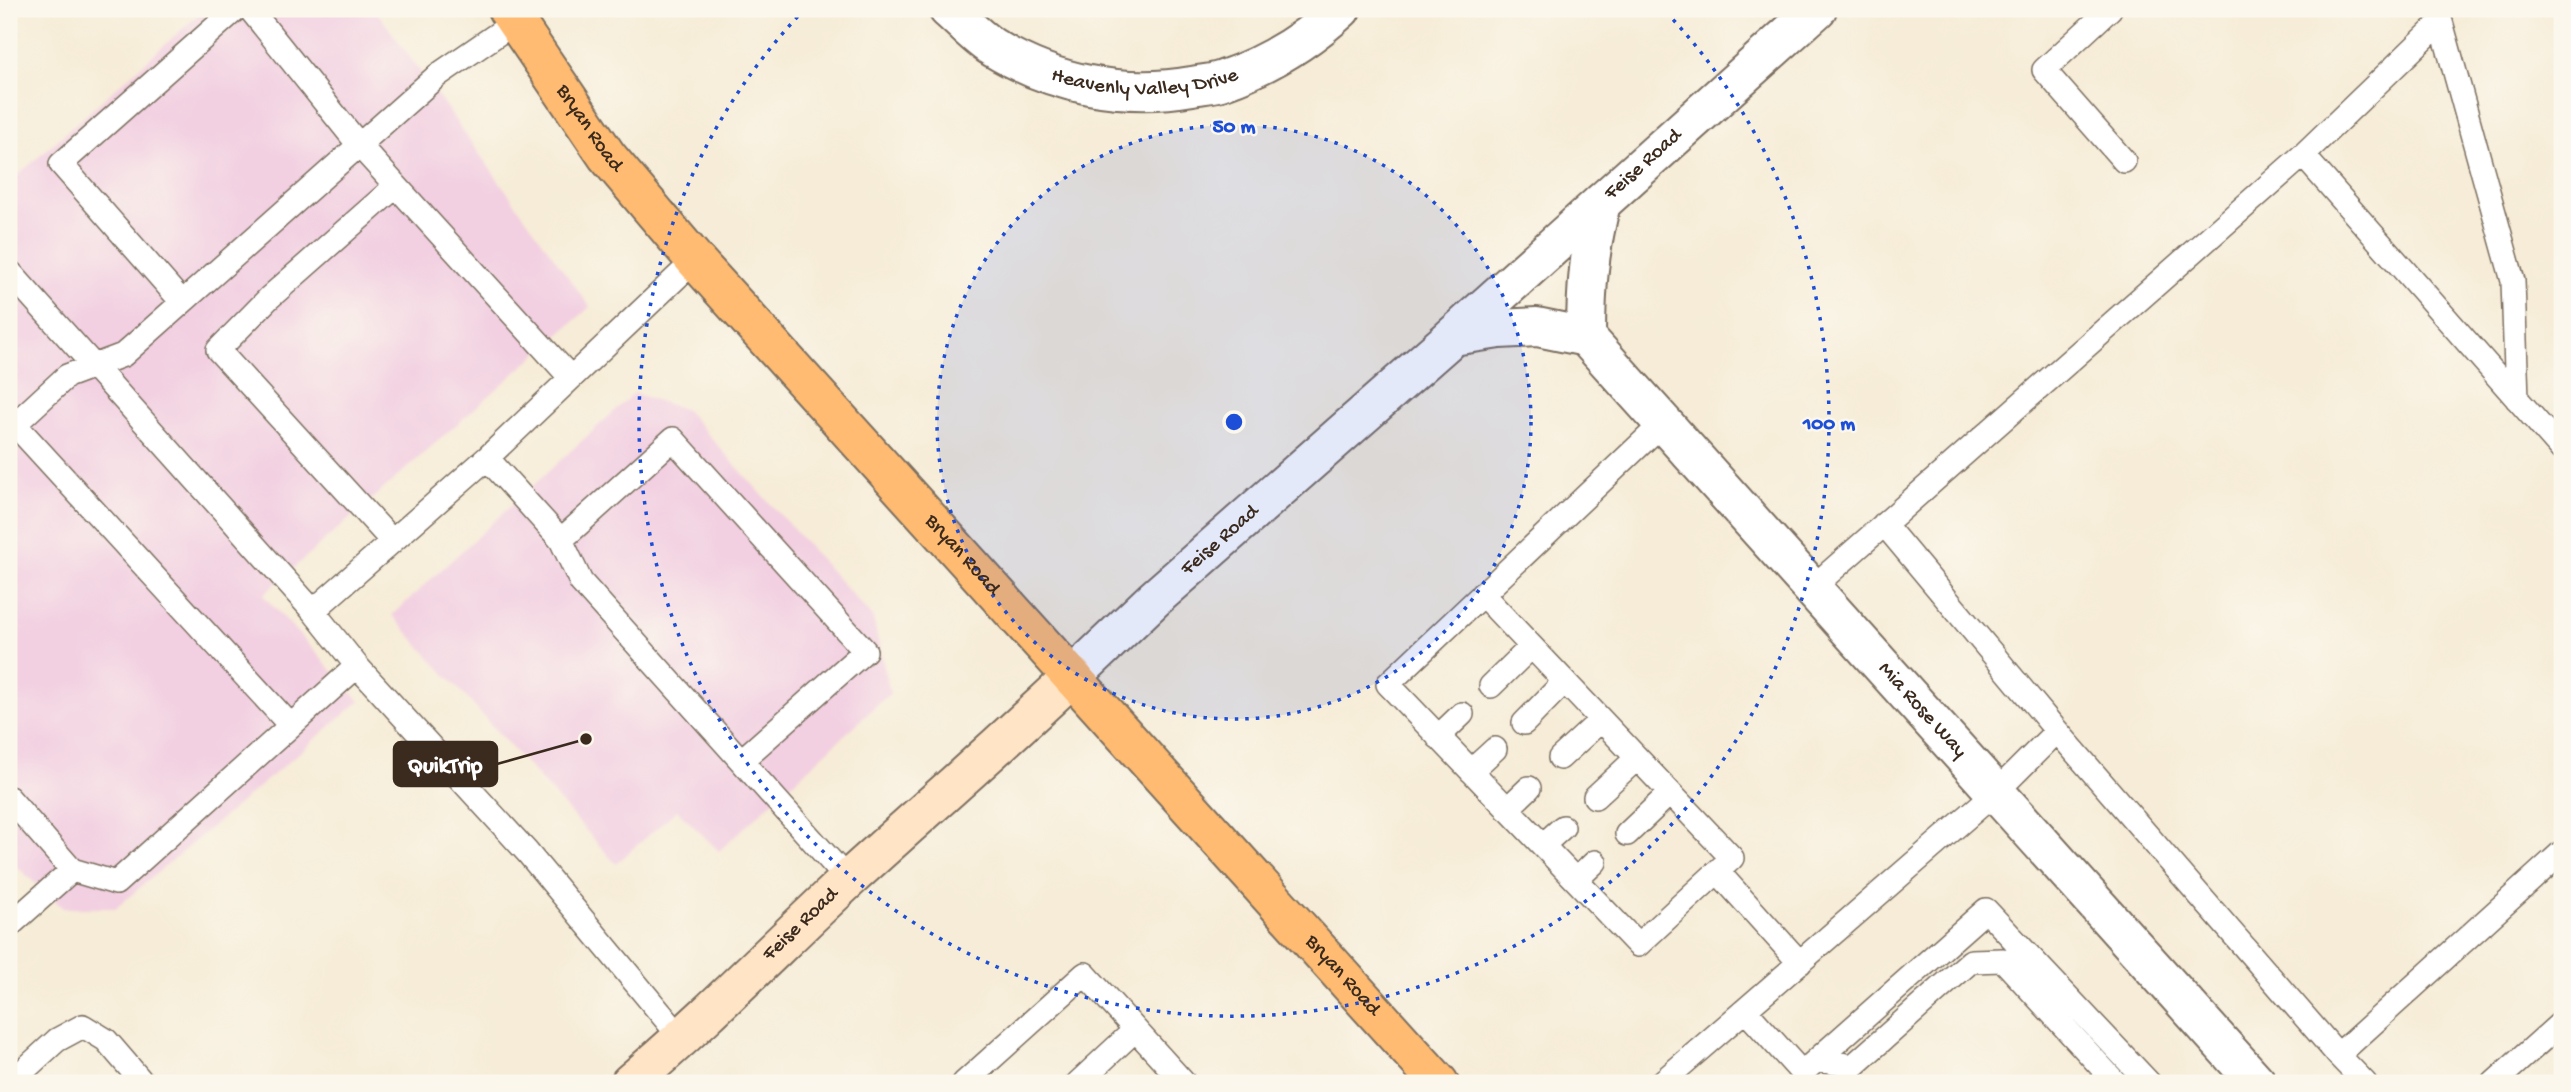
<svg xmlns="http://www.w3.org/2000/svg" width="2571" height="1092" font-family="'Gochi Hand',sans-serif">
	<style>
		.built { fill: #f2cfe1 }
		.lines { fill: none; stroke-linecap: round; stroke-linejoin: round }
		.service-casing { stroke: #7c6e5f; stroke-width: 26 }
		.minor-casing { stroke: #7c6e5f; stroke-width: 42 }
		.tertiary-casing { stroke: #7c6e5f; stroke-width: 42 }
		.secondary-casing { stroke: #7c6e5f; stroke-width: 42 }
		.primary-casing { stroke: #7c6e5f; stroke-width: 42 }
		.service { stroke: #fff; stroke-width: 23 }
		.minor { stroke: #fff; stroke-width: 38 }
		.tertiary { stroke: #fff; stroke-width: 38 }
		.secondary { stroke: #ffe4c6; stroke-width: 38 }
		.primary { stroke: #febb71; stroke-width: 38 }
		.ring { fill: none; stroke: #1d4ed8; stroke-width: 3.5; stroke-dasharray: 3.5 7 }
		.labels { text-anchor: middle; dominant-baseline: central; stroke-width: 5; stroke-linejoin: round; paint-order: stroke }
		.street-label { font-size: 21px; fill: #3b2a1e; stroke: #fbf7ec }
		.centre { fill: #1d4ed8; stroke: #fbf7ec; stroke-width: 3.5 }
		.ring-label { font-size: 21px; text-anchor: middle; font-weight: bold; fill: #1d4ed8; stroke: #fbf7ec; stroke-width: 5; stroke-linejoin: round; paint-order: stroke }
		.leader { fill: none; stroke: #3b2a1e; stroke-width: 2.5 }
		.callout-dot { fill: #3b2a1e; stroke: #fbf7ec; stroke-width: 2.5 }
		.callout { fill: #3b2a1e; stroke: #3b2a1e; stroke-width: 2.5 }
		.callout-label { font-size: 23px; text-anchor: middle; font-weight: bold; fill: #fff }
	</style>
	<rect width="100%" height="100%" fill="#fbf7ec"/>
	<filter id="ink" filterUnits="userSpaceOnUse"><feTurbulence type="fractalNoise" baseFrequency=".0143" numOctaves="2"/><feDisplacementMap in="SourceGraphic" scale="14" xChannelSelector="R" yChannelSelector="G"/><feConvolveMatrix kernelMatrix="1 2 1 2 8 2 1 2 1" color-interpolation-filters="sRGB"/></filter>
	<filter id="wash" filterUnits="userSpaceOnUse"><feTurbulence type="fractalNoise" baseFrequency=".00686" numOctaves="4" result="noise"/><feDisplacementMap in="SourceGraphic" scale="28" xChannelSelector="R" yChannelSelector="G"/><feGaussianBlur stdDeviation="1.57" result="paint"/><feColorMatrix in="noise" values="0 0 0 0 0 0 0 0 0 0 0 0 0 0 0 0 0 1.4 0 .05"/><feComposite in="paint" operator="in"/></filter>
	<g filter="url(#wash)">
		<rect width="100%" height="100%" fill="#f6ecd7"/>
		<path class="built" d="M 205,9 L 375,9 L 590,307 L 263,595 L 360,701 L 116,908 L 63,908 L 9,860 L 9,183 Z
			M 634,393 L 686,410 L 873,618 L 890,693 L 719,851 L 677,810 L 616,864 L 392,615 Z"/>
	</g>
	<g filter="url(#ink)">
		<g class="lines">
			<g class="service-casing">
				<path id="service" d="M 250,9 L 359,145 L 571,378
					M 2110,9 L 2044,70 L 2124,161
					M 2303,155 L 2441,22 L 2513,281 L 2517,399
					M 9,271 L 313,611 L 357,666 L 527,852 L 682,1039
					M 182,302 L 61,164 L 236,9
					M 9,418 L 290,725
					M 15,424 L 67,376 L 123,355 L 438,75 L 515,22
					M 487,458 L 561,540 L 581,582 L 848,880
					M 1884,524 L 2057,731
					M 561,540 L 673,439 L 865,651 L 742,760
					M 392,541 L 218,350 L 269,298 L 396,186
					M 1812,588 L 2303,155 L 2562,450
					M 1482,594 L 1732,858 L 1638,945 L 1388,684 L 1664,422
					M 313,611 L 487,458 L 695,260
					M 1491,686 L 1531,647
					M 1524,723 L 1564,682
					M 1438,737 L 1462,714
					M 1560,758 L 1601,720
					M 1471,771 L 1495,749
					M 1595,797 L 1637,758
					M 9,798 L 72,870 L 116,883 L 357,666
					M 1507,809 L 1529,788
					M 1627,834 L 1670,793
					M 1543,845 L 1563,827
					M 1718,872 L 1800,963
					M 1576,880 L 1595,862
					M 9,926 L 72,870
					M 1745,1010 L 1802,1073 L 1986,910 L 2149,1083
					M 2338,1055 L 2365,1083
					M 1817,1060 L 1853,1066 L 1971,961 L 2003,960 L 2116,1083
					M 10,1083 L 57,1040 L 83,1026 L 106,1040 L 143,1083
					M 964,1083 L 1085,974 L 1184,1083
					M 1078,1083 L 1135,1030
					M 1661,1083 L 1996,792 L 2057,731 L 2338,1055 L 2562,852
					M 2494,1083 L 2562,1022"/>
			</g>
			<g class="minor-casing">
				<g id="minor">
					<path id="s1" d="M 948,9 C 962,21 976,37 992,47 C 1052,84 1123,98 1192,86 C 1202,84 1213,84 1223,80 C 1267,65 1307,40 1341,9"/>
					<path id="s2" d="M 1453,336 L 1499,329 L 1537,327 L 1586,337 L 2257,1083"/>
					<path d="M 1586,337 C 1586,286 1589,252 1601,203"/>
				</g>
			</g>
			<g class="tertiary-casing">
				<g id="tertiary">
					<path id="s3" d="M 1073,676 L 1154,599 L 1453,336 L 1817,9"/>
				</g>
			</g>
			<g class="secondary-casing">
				<g id="secondary">
					<path id="s4" d="M 630,1083 C 706,1019 775,948 848,880 C 923,812 999,746 1073,676"/>
				</g>
			</g>
			<g class="primary-casing">
				<g id="primary">
					<path id="s5" d="M 507,9 L 607,156 L 695,260 L 1439,1083"/>
				</g>
			</g>
			<use href="#service" class="service"/>
			<use href="#minor" class="minor"/>
			<use href="#tertiary" class="tertiary"/>
			<use href="#secondary" class="secondary"/>
			<use href="#primary" class="primary"/>
		</g>
	</g>
	<circle cx="1234" cy="422" r="297" fill="#1d4ed8" fill-opacity=".12"/>
	<g class="ring">
		<circle cx="1234" cy="422" r="297"/>
		<path d="M1666 12A595 595 0 1 1 802 12"/>
	</g>
	<g class="labels">
		<g class="street-label">
			<text stroke="none"><textPath href="#s1" startOffset="219">Heavenly Valley Drive</textPath></text>
			<text stroke="none"><textPath href="#s5" startOffset="145">Bryan Road</textPath></text>
			<text stroke="none"><textPath href="#s3" startOffset="766">Feise Road</textPath></text>
			<text stroke="none"><textPath href="#s3" startOffset="200">Feise Road</textPath></text>
			<text stroke="none"><textPath href="#s5" startOffset="712">Bryan Road</textPath></text>
			<text stroke="none"><textPath href="#s2" startOffset="637">Mia Rose Way</textPath></text>
			<text stroke="none"><textPath href="#s4" startOffset="233">Feise Road</textPath></text>
			<text stroke="none"><textPath href="#s5" startOffset="1279">Bryan Road</textPath></text>
		</g>
	</g>
	<circle cx="1234" cy="422" r="10" class="centre"/>
	<g class="ring-label">
		<text x="1234" y="132">50 m</text>
		<text x="1829" y="429">100 m</text>
	</g>
	<path class="leader" d="M586 739L497 764"/>
	<circle class="callout-dot" cx="586" cy="739" r="7"/>
	<rect class="callout" x="394" y="742" width="103" height="44" rx="7"/>
	<g class="callout-label">
		<text x="445" y="772">QuikTrip</text>
	</g>
	<rect width="2571" height="1092" fill="none" stroke="#fbf7ec" stroke-width="35"/>
</svg>
